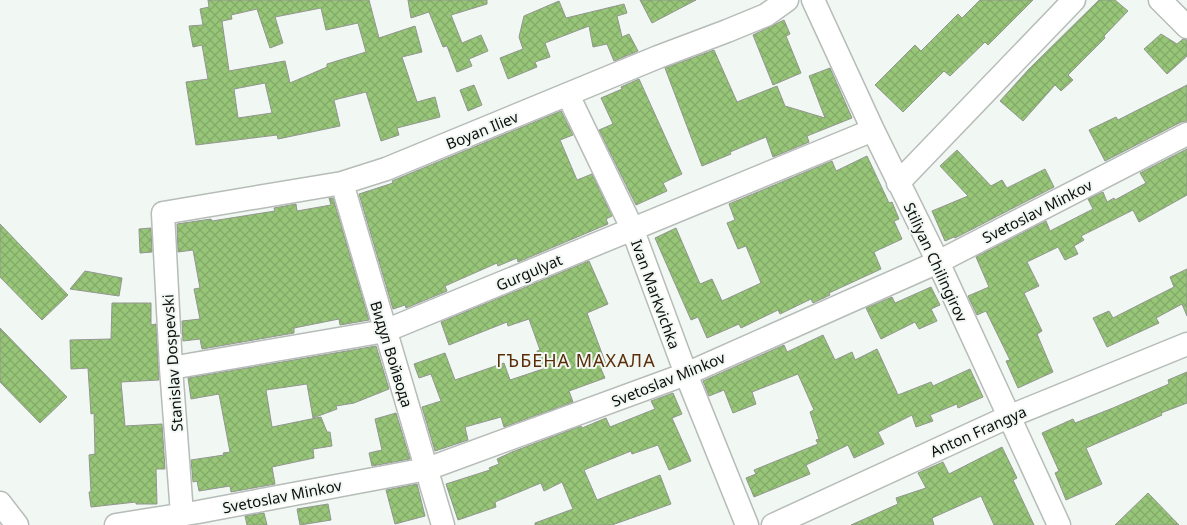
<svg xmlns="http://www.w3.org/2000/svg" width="1187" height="525" font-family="'Noto Sans',sans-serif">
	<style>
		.building { fill: url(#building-cross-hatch); stroke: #929690; fill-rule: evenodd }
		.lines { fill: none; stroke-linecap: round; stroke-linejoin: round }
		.minor-casing { stroke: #b6bcb7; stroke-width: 25 }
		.minor { stroke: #fff; stroke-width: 22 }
		.labels { text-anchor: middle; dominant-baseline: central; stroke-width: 4; stroke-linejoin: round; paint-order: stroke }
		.street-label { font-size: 15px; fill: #0c0e0d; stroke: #f1f7f2 }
		.quarter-label { font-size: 18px; letter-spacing: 1px; fill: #5a2e09; stroke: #f1f7f2 }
	</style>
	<defs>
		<pattern id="building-cross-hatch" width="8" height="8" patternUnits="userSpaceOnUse" patternTransform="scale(1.25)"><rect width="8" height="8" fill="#98c678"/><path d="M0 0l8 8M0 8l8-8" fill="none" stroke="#82a967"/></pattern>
	</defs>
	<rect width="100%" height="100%" fill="#f1f7f2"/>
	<path class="building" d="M 208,0 L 369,0 L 379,38 L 415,26 L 422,52 L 402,57 L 417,102 L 435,97 L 440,117 L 397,128 L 399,135 L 381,141 L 366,92 L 334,100 L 340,126 L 278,139 L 277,135 L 196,145 L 186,82 L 208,79 L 202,45 L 193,47 L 189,26 L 203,25 L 200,9 L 209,7 ZM 321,8 L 326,30 L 358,23 L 366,52 L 327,64 L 327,67 L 290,83 L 285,61 L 229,71 L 222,21 L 232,19 L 231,15 L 257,9 L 270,48 L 283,43 L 275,17 ZM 265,83 L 272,113 L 238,118 L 234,89 Z
		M 408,0 L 487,0 L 487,4 L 451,15 L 462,43 L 481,35 L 488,51 L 469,59 L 472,66 L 457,72 L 447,46 L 443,47 L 429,12 L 411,18 Z
		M 640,0 L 696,0 L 652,23 Z
		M 980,0 L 1033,0 L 988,45 L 985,42 L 950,76 L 944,71 L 903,112 L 875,85 L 915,45 L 921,51 L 958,14 L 962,18 Z
		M 1099,0 L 1115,0 L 1128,11 L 1104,36 L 1105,38 L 1068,75 L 1073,80 L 1061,91 L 1055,85 L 1023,121 L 1000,101 L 1029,69 Z
		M 559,1 L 566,18 L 624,4 L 627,13 L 617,16 L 622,37 L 629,34 L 638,51 L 614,61 L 607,44 L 593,47 L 589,26 L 545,43 L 550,57 L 535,62 L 537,67 L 508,79 L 500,58 L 523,49 L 519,37 L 524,16 Z
		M 784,20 L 790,34 L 786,36 L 801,73 L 773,85 L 753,35 Z
		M 1161,34 L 1177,44 L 1183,39 L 1187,40 L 1187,56 L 1167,74 L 1144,49 Z
		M 714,50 L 737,102 L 777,86 L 785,106 L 825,118 L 809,76 L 830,68 L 852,118 L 807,136 L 809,142 L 773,157 L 766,137 L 730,152 L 731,154 L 702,166 L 665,68 Z
		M 639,79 L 682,174 L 663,183 L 667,191 L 636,205 L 599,130 L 613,124 L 601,98 L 622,89 L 621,87 Z
		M 474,85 L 482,105 L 468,111 L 460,90 Z
		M 1187,85 L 1187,121 L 1181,122 L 1105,161 L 1089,130 L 1116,117 L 1118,120 Z
		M 561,111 L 573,135 L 560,140 L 577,180 L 592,174 L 612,216 L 606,219 L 608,224 L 518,262 L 517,258 L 498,266 L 497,263 L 445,286 L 447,291 L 406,308 L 405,305 L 393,309 L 359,194 L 393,183 L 392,181 Z
		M 1187,149 L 1187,195 L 1139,222 L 1133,210 L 1081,236 L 1084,240 L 1074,246 L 1078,254 L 1065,260 L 1058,247 L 1027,262 L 1039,286 L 1024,293 L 1042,331 L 1037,334 L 1053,372 L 1018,388 L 1006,361 L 1010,360 L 986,311 L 977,315 L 968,296 L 989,287 L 976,257 L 1046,221 L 1050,231 L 1093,209 L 1088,199 L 1103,192 L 1107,202 L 1114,198 L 1115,200 L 1146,183 L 1140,173 Z
		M 957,150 L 991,186 L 1002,180 L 1007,188 L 1045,169 L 1054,187 L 955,238 L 954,237 L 945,241 L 932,211 L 968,196 L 940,166 Z
		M 867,156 L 889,203 L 892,202 L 899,219 L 894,221 L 902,239 L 874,252 L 881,269 L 829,293 L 830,295 L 813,303 L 811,299 L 780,314 L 778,310 L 741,328 L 739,324 L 707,338 L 698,317 L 691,320 L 655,238 L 676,228 L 700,284 L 712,279 L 722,301 L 761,283 L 746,246 L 738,249 L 727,223 L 735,220 L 729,204 L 832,161 L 836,171 Z
		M 329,198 L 333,198 L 369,320 L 340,325 L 339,319 L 294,328 L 294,333 L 202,349 L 200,339 L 183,341 L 182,321 L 200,319 L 194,289 L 200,288 L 193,250 L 178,252 L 177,224 L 211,219 L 212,221 L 275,211 L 274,208 L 296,204 L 297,211 L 331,205 Z
		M 0,224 L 68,295 L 42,320 L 0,277 Z
		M 151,228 L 152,252 L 140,253 L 139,229 Z
		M 589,261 L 608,304 L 587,313 L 607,367 L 601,369 L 605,378 L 569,391 L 573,402 L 504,427 L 501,417 L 465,427 L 468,440 L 435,451 L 422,407 L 441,401 L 431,374 L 419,378 L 414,364 L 445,353 L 455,380 L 504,363 L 510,380 L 543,369 L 537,351 L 540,350 L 529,319 L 508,326 L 507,322 L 449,345 L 441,322 Z
		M 1187,269 L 1187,316 L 1182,304 L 1156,318 L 1159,323 L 1107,347 L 1093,318 L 1109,311 L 1113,318 L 1174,287 L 1170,277 Z
		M 85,271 L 122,278 L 119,296 L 70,289 Z
		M 931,287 L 940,305 L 931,309 L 937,321 L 919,329 L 915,322 L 881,339 L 866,308 L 892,297 L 895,303 Z
		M 112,303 L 151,303 L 151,325 L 156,324 L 159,380 L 121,382 L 125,426 L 162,424 L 165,469 L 156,469 L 157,504 L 136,504 L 136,502 L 91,507 L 89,492 L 91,492 L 89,455 L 95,454 L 94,413 L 91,414 L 88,368 L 71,369 L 70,340 L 111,339 Z
		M 0,328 L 67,397 L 40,423 L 0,382 Z
		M 823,335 L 835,360 L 852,352 L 855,360 L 877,349 L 898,395 L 931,382 L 933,386 L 970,369 L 983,397 L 958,408 L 957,404 L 930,415 L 933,421 L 916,427 L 912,415 L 878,432 L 884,444 L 854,458 L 848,445 L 806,465 L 810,474 L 754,497 L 746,478 L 756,474 L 754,470 L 818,444 L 816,440 L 819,439 L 810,412 L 814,410 L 798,374 L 752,392 L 756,404 L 733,413 L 724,390 L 709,396 L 703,381 L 784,345 L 787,352 Z
		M 376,346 L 389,389 L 354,403 L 336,406 L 337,409 L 313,418 L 307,384 L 266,390 L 272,427 L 321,417 L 327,432 L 330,432 L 332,446 L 313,449 L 314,458 L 272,467 L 275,484 L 231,492 L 230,486 L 199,491 L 197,481 L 193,482 L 191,460 L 224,455 L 223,453 L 230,452 L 219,394 L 191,399 L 188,378 Z
		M 1187,372 L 1187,403 L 1161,413 L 1162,415 L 1086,448 L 1102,484 L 1066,500 L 1055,473 L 1059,471 L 1042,433 L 1073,419 L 1075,423 L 1113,408 L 1169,384 L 1168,380 Z
		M 673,393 L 682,414 L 672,418 L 691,461 L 669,470 L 658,445 L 632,454 L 631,451 L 584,470 L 597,500 L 660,475 L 671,504 L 612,525 L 535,525 L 535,523 L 573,509 L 562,482 L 544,491 L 541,483 L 495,502 L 496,507 L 458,520 L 446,484 L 490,470 L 489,468 L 499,464 L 497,459 L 512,452 L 581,426 L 582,428 L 606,418 L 610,427 L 655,409 L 651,401 Z
		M 396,413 L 410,459 L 372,466 L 369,453 L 382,450 L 375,419 Z
		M 1002,447 L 1017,478 L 1013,480 L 1034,525 L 994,525 L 981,496 L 932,518 L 934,525 L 851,525 L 898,504 L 896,498 L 926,488 L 918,473 L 943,462 L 949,474 Z
		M 417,484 L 425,516 L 395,524 L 386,490 Z
		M 1148,493 L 1179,525 L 1115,525 Z
		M 328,504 L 331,520 L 300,525 L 297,509 Z
		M 264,513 L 267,525 L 247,525 L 245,516 Z"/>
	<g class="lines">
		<g class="minor-casing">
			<path id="minor" d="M 813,0 L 873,130 L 938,262 L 1059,525
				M 1160,0 L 1187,27
				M 568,95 L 632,228 L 686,374 L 747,525
				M 342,183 L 443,525
				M 898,183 L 1074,0
				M 171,368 L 385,331 L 873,130
				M 0,503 L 17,525
				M 182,514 L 171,368 L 163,213 L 342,183 L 386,169 L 658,57 L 727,31 L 766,15 L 787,0
				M 116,525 L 198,512 L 427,469 L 686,374 L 938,262 L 1187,134
				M 773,525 L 1008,417 L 1187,344"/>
		</g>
		<use href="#minor" class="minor"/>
	</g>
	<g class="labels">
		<g class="street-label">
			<text transform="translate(482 130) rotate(-22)">Boyan Iliev</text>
			<text transform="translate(1037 211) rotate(-27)">Svetoslav Minkov</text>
			<text transform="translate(936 262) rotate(65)">Stiliyan Chilingirov</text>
			<text transform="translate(529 272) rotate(-23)">Gurgulyat</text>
			<text transform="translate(656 294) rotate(70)">Ivan Markvichka</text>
			<text transform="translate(392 354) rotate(73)">Видул Войвода</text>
			<text transform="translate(172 363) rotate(-94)">Stanislav Dospevski</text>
			<text transform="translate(668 379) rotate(-22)">Svetoslav Minkov</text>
			<text transform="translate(978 431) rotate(-24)">Anton Frangya</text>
			<text transform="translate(282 496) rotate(-11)">Svetoslav Minkov</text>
		</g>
		<g class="quarter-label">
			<text x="576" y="360">ГЪБЕНА МАХАЛА</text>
		</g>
	</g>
</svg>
